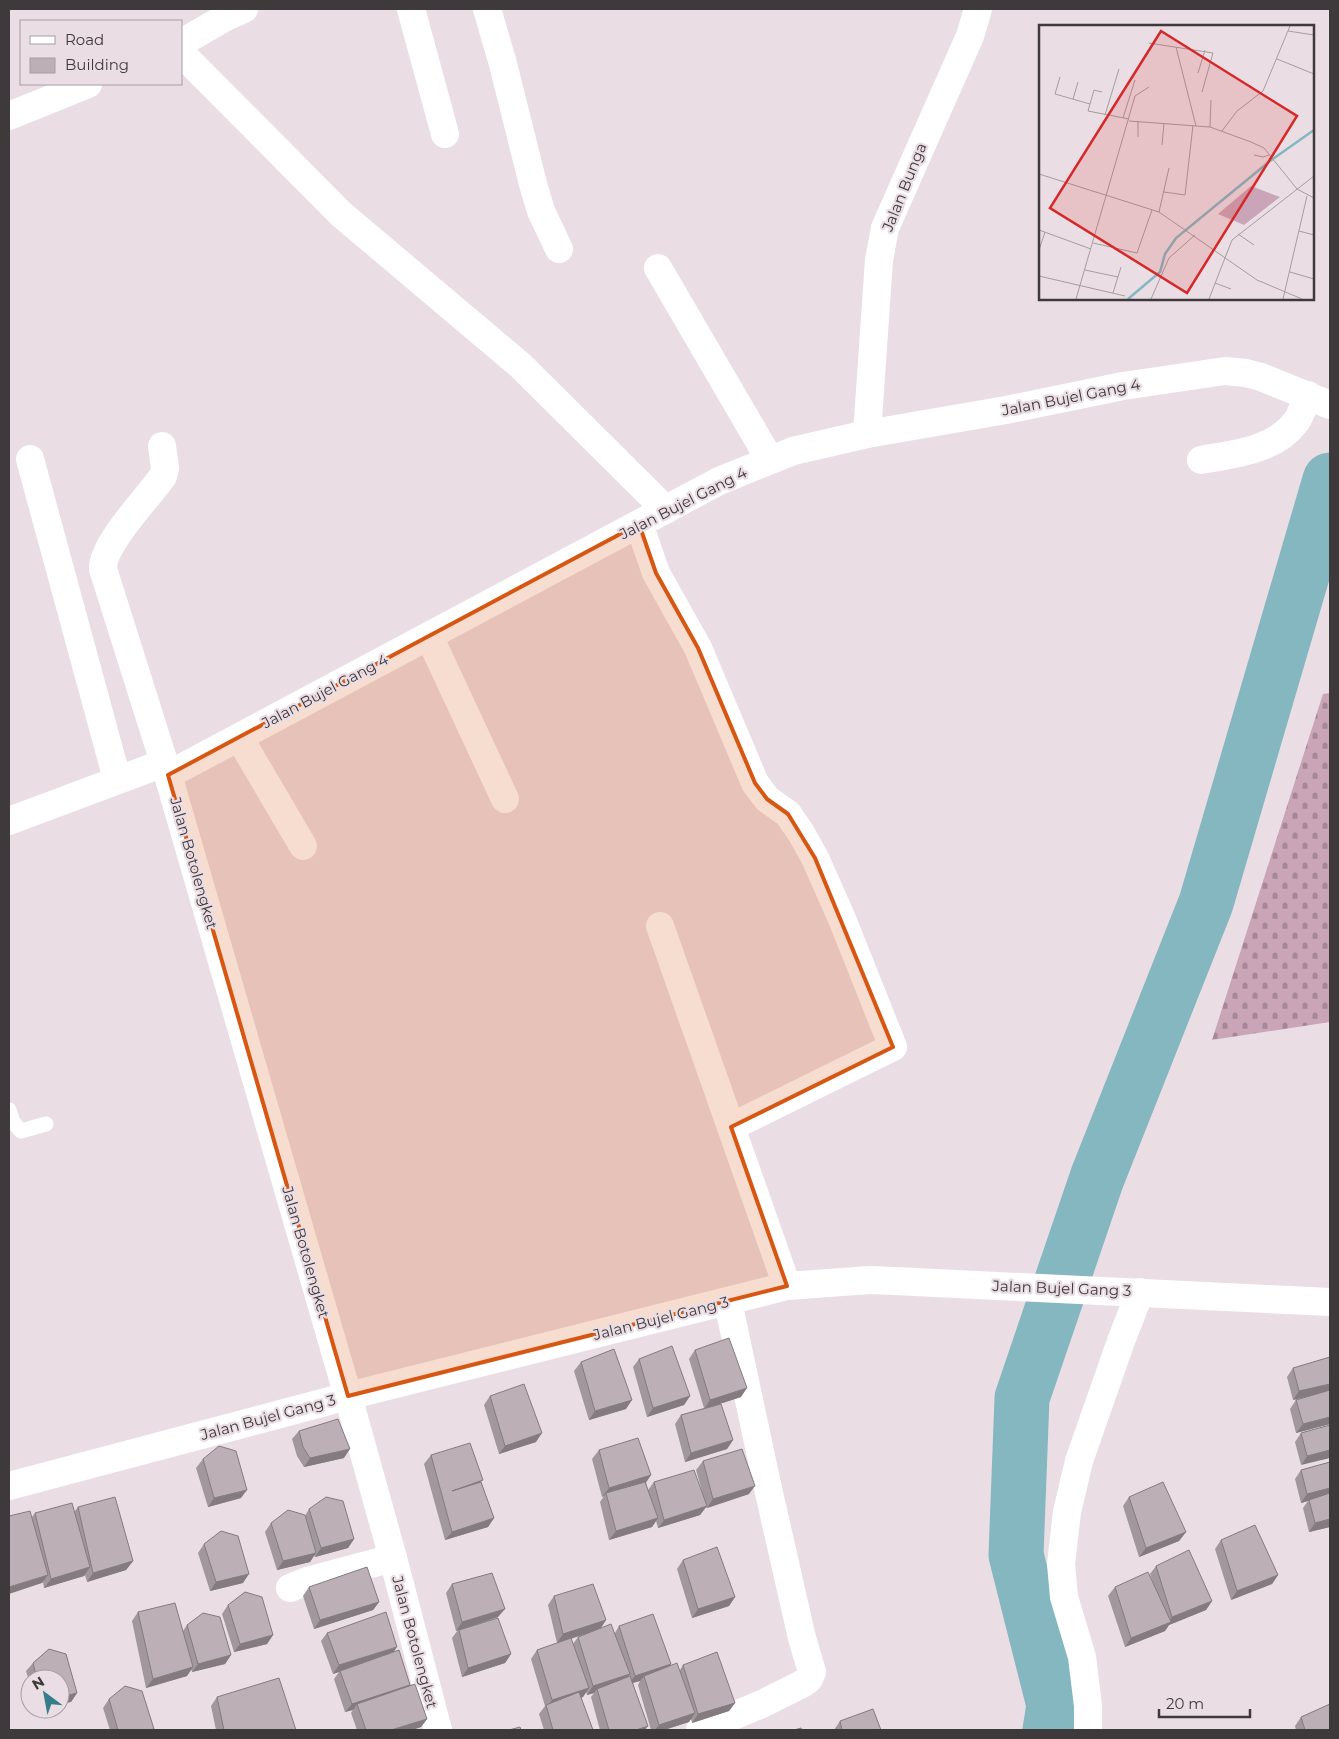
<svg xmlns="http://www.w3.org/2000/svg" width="1339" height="1739" font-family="Montserrat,sans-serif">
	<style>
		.cemetery { fill: url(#cemetery-stones) }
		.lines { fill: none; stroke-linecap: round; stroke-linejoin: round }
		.river { stroke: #85b7c0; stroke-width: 55 }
		.service { stroke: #fff; stroke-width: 15 }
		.minor { stroke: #fff; stroke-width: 28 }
		.tertiary { stroke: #fff; stroke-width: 28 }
		.wall { fill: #a2979d; fill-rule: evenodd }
		.shaded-wall { fill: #847b7f }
		.building { fill: #bcb0b6; stroke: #847b7f }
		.marked { fill: #d75611; fill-opacity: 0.2; stroke: #d75611; stroke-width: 4; stroke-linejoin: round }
		.labels { text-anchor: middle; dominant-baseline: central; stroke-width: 4.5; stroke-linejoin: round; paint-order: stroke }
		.street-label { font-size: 15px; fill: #3e393b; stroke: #eadee4 }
		.inset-river { fill: none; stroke: #85b7c0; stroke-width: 2.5 }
		.inset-road { fill: none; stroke: #a59ca0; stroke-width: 1 }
		.view { fill: #d62828; fill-opacity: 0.15; stroke: #d62828; stroke-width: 2.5 }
		.inset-edge { fill: none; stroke: #3e393b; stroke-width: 2.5 }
	</style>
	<defs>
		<pattern id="cemetery-stones" width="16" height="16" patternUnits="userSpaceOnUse" patternTransform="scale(1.25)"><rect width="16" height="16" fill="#caa5b7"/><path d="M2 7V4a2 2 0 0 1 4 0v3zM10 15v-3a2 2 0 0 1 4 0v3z" fill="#a58796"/></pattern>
	</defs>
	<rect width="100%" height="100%" fill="#eadee4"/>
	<path class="cemetery" d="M 1330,693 L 1330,1022 L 1212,1040 L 1323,694 Z"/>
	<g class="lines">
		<path class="river" d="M 1050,1730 L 1054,1705 L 1016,1555 L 1022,1398 L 1097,1178 L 1206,903 L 1330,480"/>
		<path class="service" d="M 9,1110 L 13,1122 L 21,1131 L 46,1124"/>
		<path class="minor" d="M 411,9 L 445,134
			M 487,9 L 503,64 L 533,184 L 541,211 L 559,249
			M 181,43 L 226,17 L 244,9
			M 181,53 L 341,214 L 520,365 L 666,510
			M 9,116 L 88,84
			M 658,268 L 770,460
			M 162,446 L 165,468 L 163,476 C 148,498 102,544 103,569 L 168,775 L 348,1396
			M 30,459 L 117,779
			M 1201,460 C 1233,454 1273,451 1295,423 C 1301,416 1304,404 1308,395
			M 639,524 L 656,573 L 698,648 L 755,783 L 767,799 L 788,814 L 801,833 L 815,858 L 842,919 L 893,1047 L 731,1127
			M 429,636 L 505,799
			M 239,737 L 303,846
			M 168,775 L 719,481 L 793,451 L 867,434 L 1006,410 L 1123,386 L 1225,371 L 1246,373 L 1261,377 L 1330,405
			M 9,821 L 164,763
			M 660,926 L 787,1286
			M 290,1588 L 307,1581 L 393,1558
			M 700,1730 L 762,1704 L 802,1684 L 809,1679 L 812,1672 L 802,1638 L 767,1484 L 728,1302
			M 1088,1730 L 1088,1706 L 1082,1657 L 1064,1597 L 1061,1564 L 1067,1512 L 1079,1461 L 1121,1341 L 1140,1292"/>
		<path class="tertiary" d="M 867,434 L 879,260 L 885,228 L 970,36 L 978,9
			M 348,1396 L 393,1558 L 438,1730
			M 9,1486 L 348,1396 L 787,1286 L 870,1280 L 894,1281 L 1330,1302"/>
	</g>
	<path class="wall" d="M 695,1350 L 741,1397 L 710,1407 L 733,1440 L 727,1449 L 685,1462 L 675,1424 L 681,1415 L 704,1408 L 689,1359 Z
		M 1330,1357 L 1330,1424 L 1296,1433 L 1290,1409 L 1296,1400 L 1317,1394 L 1293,1400 L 1287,1377 L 1293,1368 Z
		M 639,1359 L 690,1396 L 684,1405 L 647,1417 L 633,1367 Z
		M 581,1362 L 626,1409 L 589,1420 L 574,1371 Z
		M 490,1396 L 536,1442 L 499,1454 L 484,1405 Z
		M 1330,1425 L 1301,1465 L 1295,1442 L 1301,1433 Z
		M 299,1431 L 344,1458 L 304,1467 L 297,1456 L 292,1439 Z
		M 599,1450 L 651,1475 L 646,1482 L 648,1490 L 654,1482 L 705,1502 L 696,1470 L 703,1461 L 749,1494 L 707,1508 L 706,1507 L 700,1515 L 658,1528 L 656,1521 L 652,1527 L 609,1540 L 600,1502 L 604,1496 L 602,1497 L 592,1459 Z
		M 431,1455 L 483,1480 L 481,1482 L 494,1518 L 488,1527 L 445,1540 L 424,1464 Z
		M 203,1459 L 241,1498 L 208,1507 L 196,1468 Z
		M 1330,1462 L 1330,1527 L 1309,1532 L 1303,1508 L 1308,1501 L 1301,1503 L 1295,1479 L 1301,1470 Z
		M 1129,1497 L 1186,1532 L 1179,1541 L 1139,1557 L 1123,1506 Z
		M 78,1507 L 133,1561 L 126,1570 L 87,1582 L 85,1575 L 84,1576 L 44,1588 L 43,1582 L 42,1583 L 32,1517 L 35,1513 L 75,1511 Z
		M 309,1509 L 354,1539 L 348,1548 L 315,1557 L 314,1555 L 310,1562 L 277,1570 L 265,1532 L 271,1523 L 305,1516 Z
		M 1221,1540 L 1278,1575 L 1272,1584 L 1231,1600 L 1215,1549 Z
		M 204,1544 L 243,1583 L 210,1591 L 198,1553 Z
		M 683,1560 L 735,1597 L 729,1606 L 692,1618 L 677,1569 Z
		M 1156,1566 L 1212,1601 L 1206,1610 L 1169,1625 L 1165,1631 L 1125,1647 L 1108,1596 L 1115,1587 L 1153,1583 L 1150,1574 Z
		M 452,1584 L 498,1617 L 476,1625 L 511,1654 L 505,1663 L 462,1677 L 452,1638 L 458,1630 L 456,1631 L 446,1593 Z
		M 309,1587 L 379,1602 L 373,1610 L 314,1629 L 303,1596 Z
		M 554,1596 L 606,1620 L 601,1628 L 615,1633 L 619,1626 L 670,1666 L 680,1670 L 683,1665 L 735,1703 L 729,1711 L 692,1723 L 691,1719 L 689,1722 L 664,1730 L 651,1730 L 638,1685 L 640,1681 L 633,1683 L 645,1730 L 600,1730 L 591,1697 L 594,1693 L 587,1695 L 586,1692 L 583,1697 L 581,1698 L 593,1730 L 544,1730 L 539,1714 L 545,1706 L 531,1659 L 537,1650 L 557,1643 L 548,1605 ZM 585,1634 L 578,1637 L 573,1644 L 571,1639 Z
		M 228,1605 L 273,1635 L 267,1644 L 234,1652 L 222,1614 Z
		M 138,1612 L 183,1631 L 187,1625 L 231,1655 L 225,1664 L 192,1672 L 191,1669 L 187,1676 L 146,1688 L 132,1621 Z
		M 327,1633 L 394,1652 L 410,1685 L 409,1686 L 427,1719 L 421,1727 L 412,1730 L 357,1730 L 351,1713 L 353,1710 L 345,1712 L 334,1679 L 339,1672 L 333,1674 L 321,1641 Z
		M 49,1649 L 66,1654 L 77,1693 L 71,1702 L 60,1704 L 60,1679 L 30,1679 L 30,1684 L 26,1671 L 33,1663 Z
		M 217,1697 L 296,1730 L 216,1730 L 211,1706 Z
		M 109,1699 L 154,1729 L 153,1730 L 110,1730 L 103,1708 Z
		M 1301,1717 L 1330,1730 L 1296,1730 L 1295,1726 Z
		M 840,1721 L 881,1730 L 834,1730 Z"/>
	<path class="shaded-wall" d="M 1330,1384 L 1330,1391 L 1293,1400 L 1299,1391 Z
		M 747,1388 L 741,1397 L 704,1409 L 710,1400 Z
		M 690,1396 L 684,1405 L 647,1417 L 653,1408 Z
		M 632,1400 L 626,1409 L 589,1420 L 595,1411 Z
		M 1330,1417 L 1330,1424 L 1296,1433 L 1303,1424 Z
		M 542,1433 L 536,1442 L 499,1454 L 505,1446 Z
		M 733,1440 L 727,1449 L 685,1462 L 691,1453 Z
		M 350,1449 L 344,1458 L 304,1467 L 310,1458 Z
		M 1330,1450 L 1330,1458 L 1301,1465 L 1307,1456 Z
		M 651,1475 L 645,1484 L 606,1493 L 604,1496 L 602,1497 L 609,1488 Z
		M 755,1486 L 749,1494 L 707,1508 L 713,1499 Z
		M 1330,1488 L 1330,1496 L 1309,1500 L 1308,1501 L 1301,1503 L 1307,1494 Z
		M 247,1490 L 241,1498 L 208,1507 L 214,1498 Z
		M 707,1506 L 700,1515 L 658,1528 L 664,1520 Z
		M 494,1518 L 488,1527 L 445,1540 L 452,1532 Z
		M 658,1518 L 652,1527 L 609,1540 L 616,1531 Z
		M 1330,1519 L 1330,1527 L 1309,1532 L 1315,1523 Z
		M 1186,1532 L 1179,1541 L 1139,1557 L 1146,1548 Z
		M 354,1539 L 348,1548 L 315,1557 L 321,1548 Z
		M 316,1553 L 310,1562 L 277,1570 L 283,1561 Z
		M 133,1561 L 126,1570 L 87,1582 L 93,1573 Z
		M 90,1567 L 84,1576 L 44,1588 L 51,1579 Z
		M 249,1574 L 243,1583 L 210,1591 L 216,1582 Z
		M 48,1575 L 42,1583 L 9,1594 L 9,1587 Z
		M 1278,1575 L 1272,1584 L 1231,1600 L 1237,1591 Z
		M 735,1597 L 729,1606 L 692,1618 L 698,1609 Z
		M 1212,1601 L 1206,1610 L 1169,1625 L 1165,1631 L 1125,1647 L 1131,1638 L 1168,1623 L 1172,1617 Z
		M 379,1602 L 373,1610 L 314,1629 L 320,1620 Z
		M 505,1609 L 498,1617 L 456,1631 L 462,1622 Z
		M 606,1620 L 600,1629 L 557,1643 L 563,1634 Z
		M 273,1635 L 267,1644 L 234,1652 L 240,1644 Z
		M 397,1647 L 391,1656 L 340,1671 L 339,1672 L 333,1674 L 339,1665 Z
		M 511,1654 L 505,1663 L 462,1677 L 468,1668 Z
		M 231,1655 L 225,1664 L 192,1672 L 198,1664 Z
		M 671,1664 L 665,1673 L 644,1676 L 640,1681 L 628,1684 L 635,1676 Z
		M 193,1667 L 187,1676 L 146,1688 L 153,1679 Z
		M 630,1674 L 623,1683 L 597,1689 L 594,1693 L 587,1695 L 593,1686 Z
		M 410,1685 L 404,1694 L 357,1704 L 353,1710 L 345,1712 L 352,1704 Z
		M 589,1688 L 583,1697 L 546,1709 L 552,1700 Z
		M 77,1693 L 71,1702 L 60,1704 L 60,1697 Z
		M 735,1703 L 729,1711 L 692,1723 L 698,1714 Z
		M 695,1713 L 689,1722 L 664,1730 L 655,1730 L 659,1725 Z
		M 427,1719 L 421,1727 L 412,1730 L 391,1730 Z
		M 648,1726 L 645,1730 L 636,1730 Z"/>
	<path class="building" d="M 729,1338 L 747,1388 L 710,1400 L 695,1350 Z
		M 672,1346 L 690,1396 L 653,1408 L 639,1359 Z
		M 614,1349 L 632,1400 L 595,1411 L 581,1362 Z
		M 1330,1357 L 1330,1384 L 1299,1391 L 1293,1368 Z
		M 524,1384 L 542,1433 L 505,1446 L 490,1396 Z
		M 1330,1390 L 1330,1417 L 1303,1424 L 1296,1400 Z
		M 721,1404 L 733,1440 L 691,1453 L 681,1415 Z
		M 338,1419 L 350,1449 L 310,1458 L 303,1447 L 299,1431 Z
		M 1330,1425 L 1330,1450 L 1307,1456 L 1301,1433 Z
		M 638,1438 L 651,1475 L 609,1488 L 599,1450 Z
		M 470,1443 L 483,1480 L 452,1491 L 481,1482 L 494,1518 L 452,1532 L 431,1455 Z
		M 219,1446 L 236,1451 L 247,1490 L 214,1498 L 203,1459 Z
		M 742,1449 L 755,1486 L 713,1499 L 703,1461 Z
		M 1330,1462 L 1330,1488 L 1307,1494 L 1301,1470 Z
		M 694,1470 L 707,1506 L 664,1520 L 654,1482 Z
		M 645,1482 L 658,1518 L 616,1531 L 606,1493 Z
		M 1163,1482 L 1186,1532 L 1146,1548 L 1129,1497 Z
		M 1330,1493 L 1330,1519 L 1315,1523 L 1309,1500 Z
		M 115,1497 L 133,1561 L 93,1573 L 78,1507 Z
		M 326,1497 L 343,1501 L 354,1539 L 321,1548 L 309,1509 Z
		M 72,1503 L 90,1567 L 51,1579 L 35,1513 Z
		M 288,1510 L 305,1515 L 316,1553 L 283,1561 L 271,1523 Z
		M 30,1511 L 48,1575 L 9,1587 L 9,1516 Z
		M 1255,1525 L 1278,1575 L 1237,1591 L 1221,1540 Z
		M 221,1531 L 238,1536 L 249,1574 L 216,1582 L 204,1544 Z
		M 717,1547 L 735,1597 L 698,1609 L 683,1560 Z
		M 1189,1550 L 1212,1601 L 1172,1617 L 1156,1566 Z
		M 367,1567 L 379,1602 L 320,1620 L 309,1587 Z
		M 1148,1572 L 1171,1622 L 1131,1638 L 1115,1587 Z
		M 492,1573 L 505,1609 L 462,1622 L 452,1584 Z
		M 593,1584 L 606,1620 L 563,1634 L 554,1596 Z
		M 245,1592 L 262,1597 L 273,1635 L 240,1644 L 228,1605 Z
		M 175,1603 L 193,1667 L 153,1679 L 138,1612 Z
		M 386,1612 L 397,1647 L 339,1665 L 327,1633 Z
		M 203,1613 L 220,1617 L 231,1655 L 198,1664 L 187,1625 Z
		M 653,1614 L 671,1664 L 635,1676 L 619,1626 Z
		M 498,1618 L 511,1654 L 468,1668 L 459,1630 Z
		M 611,1624 L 630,1674 L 593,1686 L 578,1637 Z
		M 571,1638 L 589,1688 L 552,1700 L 537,1650 Z
		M 49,1649 L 66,1654 L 77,1693 L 60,1697 L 60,1679 L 37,1679 L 33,1663 Z
		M 399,1650 L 410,1685 L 352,1704 L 340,1671 Z
		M 717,1652 L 735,1703 L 698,1714 L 683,1665 Z
		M 677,1663 L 695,1713 L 659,1725 L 644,1676 Z
		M 630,1676 L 648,1726 L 636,1730 L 609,1730 L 597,1689 Z
		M 279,1678 L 296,1730 L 224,1730 L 217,1697 Z
		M 415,1684 L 427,1719 L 391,1730 L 366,1730 L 357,1704 Z
		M 125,1686 L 142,1691 L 154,1729 L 149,1730 L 118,1730 L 109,1699 Z
		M 579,1692 L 593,1730 L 553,1730 L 546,1705 Z
		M 1330,1704 L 1330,1730 L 1305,1730 L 1301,1717 Z
		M 873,1709 L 881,1730 L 842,1730 L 840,1721 Z
		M 520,1727 L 521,1730 L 509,1730 Z
		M 801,1728 L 802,1730 L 794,1730 Z"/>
	<path class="marked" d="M 639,524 L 656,573 L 698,648 L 755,783 L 767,799 L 788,814 L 815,858 L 893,1047 L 731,1127 L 787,1286 L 348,1396 L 168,775 Z"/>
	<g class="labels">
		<g class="street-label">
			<text transform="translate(904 187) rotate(-68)">Jalan Bunga</text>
			<text transform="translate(1071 397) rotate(-11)">Jalan Bujel Gang 4</text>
			<text transform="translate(683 503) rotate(-27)">Jalan Bujel Gang 4</text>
			<text transform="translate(325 691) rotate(-28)">Jalan Bujel Gang 4</text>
			<text transform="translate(194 863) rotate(74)">Jalan Botolengket</text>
			<text transform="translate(306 1252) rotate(74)">Jalan Botolengket</text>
			<text transform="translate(1062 1288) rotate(2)">Jalan Bujel Gang 3</text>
			<text transform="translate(661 1318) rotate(-14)">Jalan Bujel Gang 3</text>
			<text transform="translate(268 1417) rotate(-15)">Jalan Bujel Gang 3</text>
			<text transform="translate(415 1642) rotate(75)">Jalan Botolengket</text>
		</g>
	</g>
	<g transform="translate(1039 25)">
		<rect width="275" height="275" fill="#eadee4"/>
		<path d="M 212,161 L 241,172 L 205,200 L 179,189 Z" fill="#caa5b7"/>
		<path class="inset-river" d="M 89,274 L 121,247 L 126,229 L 137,213 L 231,136 L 275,105"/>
		<path class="inset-road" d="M 249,6 L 275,10M 110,18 L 174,28 L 163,67M 137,22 L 157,101M 238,34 L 275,49M 159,48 L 166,25M 21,52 L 16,69 L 51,79M 63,67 L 55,65 L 49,86 L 90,94M 34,74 L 39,57M 66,90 L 80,44M 84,93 L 96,55M 90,96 L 171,102 L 212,117 L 225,123 L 258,164 L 275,173M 171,102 L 172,75M 183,106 L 198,86 L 224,66 L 251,1M 99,112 L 99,96M 123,120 L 125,98M 215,130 L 224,132 L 230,130M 0,149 L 120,187 L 218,255 L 263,274M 125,167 L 146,170 L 154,100M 120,187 L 130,143M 0,205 L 52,224M 260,206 L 275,210M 199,209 L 215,220M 54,218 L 98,228 L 113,185M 0,225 L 6,207M 46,245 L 79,252M 251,247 L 275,254M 0,251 L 86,271M 176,258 L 192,264M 74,268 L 82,242M 37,274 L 96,71 L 110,62M 112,274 L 130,233 L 156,210M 170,274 L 193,215 L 275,151M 244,274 L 268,171"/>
		<path class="view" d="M 122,6 L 258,91 L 148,268 L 11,183 Z"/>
		<rect width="275" height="275" class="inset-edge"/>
	</g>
	<rect width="1339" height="1739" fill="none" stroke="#3e393b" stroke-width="20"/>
	<rect x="20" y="20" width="162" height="65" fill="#eadee4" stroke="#a59ca0"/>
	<rect x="30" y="36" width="25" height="8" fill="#ffffff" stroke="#a59ca0"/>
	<text x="65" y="45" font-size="15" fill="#3e393b">Road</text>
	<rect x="30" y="58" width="25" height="15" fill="#bcb0b6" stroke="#a59ca0"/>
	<text x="65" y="70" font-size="15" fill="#3e393b">Building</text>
	<g transform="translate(45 1694) rotate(328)"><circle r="24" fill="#eadee4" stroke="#a59ca0"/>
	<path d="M0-4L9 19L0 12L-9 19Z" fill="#377d89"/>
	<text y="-8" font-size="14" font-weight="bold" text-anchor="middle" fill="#3e393b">N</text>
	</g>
	<path d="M1159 1709v8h91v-8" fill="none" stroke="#3e393b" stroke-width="2.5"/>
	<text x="1166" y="1709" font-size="15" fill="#3e393b" stroke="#eadee4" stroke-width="4" paint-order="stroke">20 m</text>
</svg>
